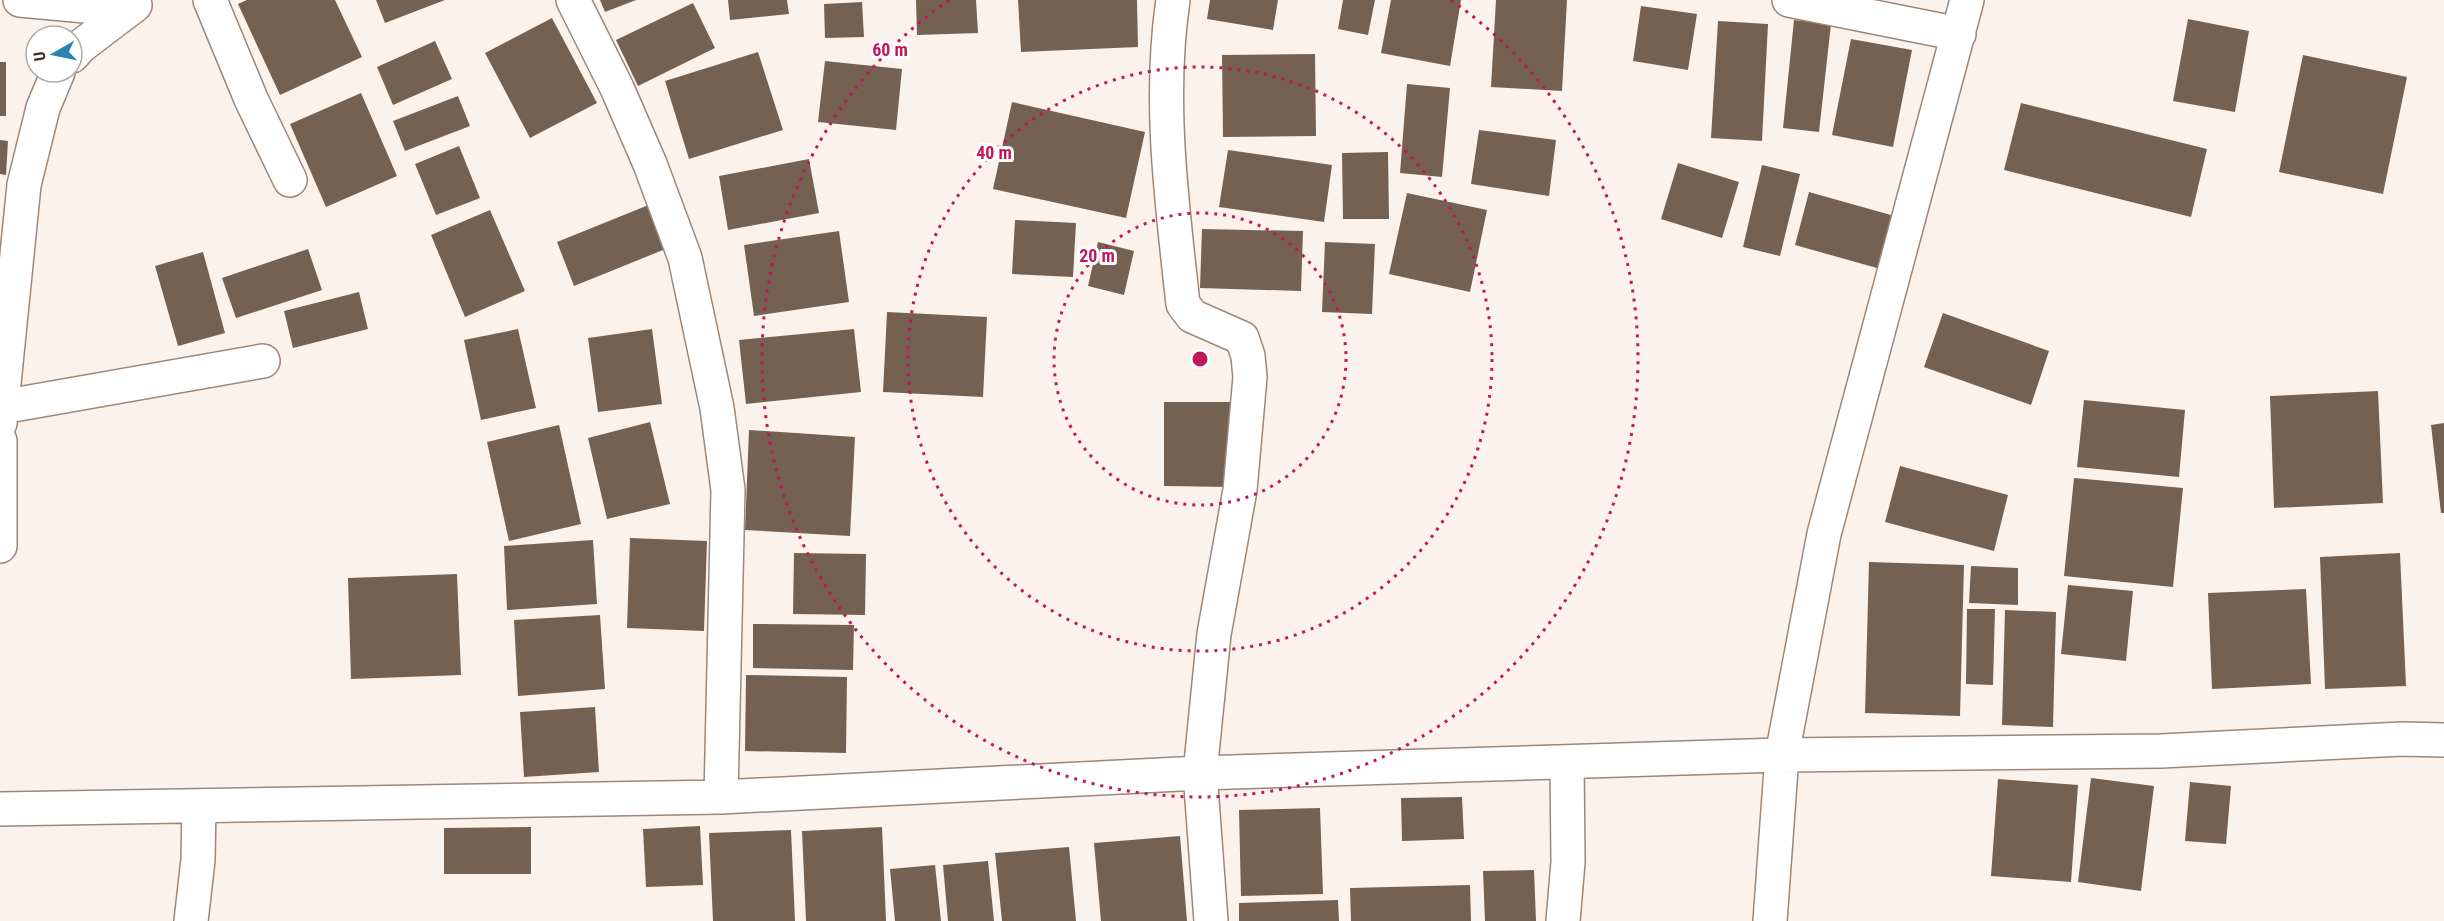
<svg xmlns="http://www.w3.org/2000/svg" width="2444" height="921" font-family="'Roboto Condensed',sans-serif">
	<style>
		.building { fill: #756152 }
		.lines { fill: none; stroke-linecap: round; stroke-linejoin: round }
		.minor-casing { stroke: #9d8778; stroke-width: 36 }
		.minor { stroke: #fff; stroke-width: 33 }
		.ring { fill: none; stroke: #c2185b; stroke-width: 3; stroke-dasharray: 3 6 }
		.centre { fill: #c2185b; stroke: #fff; stroke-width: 3 }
		.ring-label { font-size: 18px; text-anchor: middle; font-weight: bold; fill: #c2185b; stroke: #fff; stroke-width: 6; stroke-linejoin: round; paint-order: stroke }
	</style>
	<rect width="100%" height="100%" fill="#fbf2eb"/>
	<path class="building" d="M 247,0 L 335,0 L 362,57 L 280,95 L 238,4 Z
		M 376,0 L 445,0 L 385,23 Z
		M 600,0 L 636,0 L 605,12 Z
		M 728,0 L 787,0 L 789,14 L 730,20 Z
		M 916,0 L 976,0 L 978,33 L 917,35 Z
		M 1018,0 L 1137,0 L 1138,47 L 1021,52 Z
		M 1210,0 L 1278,0 L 1273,30 L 1207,19 Z
		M 1343,0 L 1375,0 L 1368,35 L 1338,29 Z
		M 1391,0 L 1461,0 L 1450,66 L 1381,53 Z
		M 1496,0 L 1567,0 L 1562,91 L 1491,87 Z
		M 862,2 L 864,37 L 825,38 L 824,4 Z
		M 693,3 L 715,48 L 638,86 L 616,40 Z
		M 1641,6 L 1697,14 L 1688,70 L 1633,61 Z
		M 552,18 L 597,103 L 530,138 L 485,53 Z
		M 2188,19 L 2249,31 L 2235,112 L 2173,101 Z
		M 1794,20 L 1831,24 L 1819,132 L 1783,128 Z
		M 1718,21 L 1768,24 L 1762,141 L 1711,138 Z
		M 1851,39 L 1912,50 L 1893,147 L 1832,135 Z
		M 435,41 L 452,79 L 393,105 L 377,67 Z
		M 758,52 L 783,130 L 689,159 L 665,81 Z
		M 1315,54 L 1316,136 L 1223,137 L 1222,55 Z
		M 2303,55 L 2407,77 L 2383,194 L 2279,172 Z
		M 825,61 L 902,69 L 896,130 L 818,122 Z
		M 0,62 L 6,62 L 6,116 L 0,116 Z
		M 1407,84 L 1450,88 L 1442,177 L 1400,173 Z
		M 361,93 L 397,176 L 326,207 L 290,124 Z
		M 458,96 L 470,126 L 405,151 L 393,121 Z
		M 1012,102 L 1145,132 L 1126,218 L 993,189 Z
		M 2021,103 L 2207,149 L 2191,217 L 2004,170 Z
		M 1479,130 L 1556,140 L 1549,196 L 1471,184 Z
		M 0,140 L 8,141 L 6,175 L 0,174 Z
		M 459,146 L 480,198 L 436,215 L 415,164 Z
		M 1228,150 L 1332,165 L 1324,222 L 1219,207 Z
		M 1388,152 L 1389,219 L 1343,219 L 1342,153 Z
		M 809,159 L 819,213 L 728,230 L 719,176 Z
		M 1678,163 L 1739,182 L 1722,238 L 1661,219 Z
		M 1762,165 L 1800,174 L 1780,256 L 1743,247 Z
		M 1809,192 L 1898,217 L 1884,270 L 1795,245 Z
		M 1407,193 L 1487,210 L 1470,292 L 1389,274 Z
		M 651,204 L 668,248 L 574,286 L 557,242 Z
		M 490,210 L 525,291 L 465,317 L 431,235 Z
		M 1015,220 L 1076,223 L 1073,277 L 1012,274 Z
		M 1202,229 L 1303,231 L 1301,291 L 1200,288 Z
		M 839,231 L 849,302 L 754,316 L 744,245 Z
		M 1098,242 L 1134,251 L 1124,295 L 1088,286 Z
		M 1325,242 L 1375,244 L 1372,314 L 1322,312 Z
		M 308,249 L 322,290 L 236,318 L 222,278 Z
		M 203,252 L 225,333 L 178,346 L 155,266 Z
		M 359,292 L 368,329 L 293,348 L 284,311 Z
		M 887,312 L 987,317 L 983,397 L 883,392 Z
		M 1943,313 L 2049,351 L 2031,405 L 1924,367 Z
		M 518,329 L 536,408 L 481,420 L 464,340 Z
		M 652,329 L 662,404 L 598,412 L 588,338 Z
		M 854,329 L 861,392 L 746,404 L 739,340 Z
		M 2378,391 L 2383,503 L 2274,508 L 2270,396 Z
		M 2084,400 L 2185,410 L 2179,477 L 2077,467 Z
		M 1164,402 L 1231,402 L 1230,487 L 1164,486 Z
		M 650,422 L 670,504 L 607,519 L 588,438 Z
		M 2444,423 L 2444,513 L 2441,513 L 2431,425 Z
		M 559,425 L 581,524 L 509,541 L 487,442 Z
		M 749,430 L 855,437 L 850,536 L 745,530 Z
		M 1900,466 L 2008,495 L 1994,551 L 1885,522 Z
		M 2074,478 L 2183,488 L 2173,587 L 2064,576 Z
		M 630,538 L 707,541 L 704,631 L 627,628 Z
		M 593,540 L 597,604 L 507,610 L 504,546 Z
		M 794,553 L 866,554 L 865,615 L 793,614 Z
		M 2400,553 L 2406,686 L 2325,689 L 2320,557 Z
		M 1869,562 L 1964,565 L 1960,716 L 1865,713 Z
		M 1971,566 L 2018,568 L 2018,605 L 1969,603 Z
		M 457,574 L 461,675 L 351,679 L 348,578 Z
		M 2068,585 L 2133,591 L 2126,661 L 2061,654 Z
		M 2306,589 L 2311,684 L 2212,689 L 2208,593 Z
		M 1967,609 L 1995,609 L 1993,685 L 1966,684 Z
		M 2005,610 L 2056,612 L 2053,727 L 2002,725 Z
		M 600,615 L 605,689 L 518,696 L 514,620 Z
		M 753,624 L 854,625 L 853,670 L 753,668 Z
		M 746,675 L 847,677 L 846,753 L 745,751 Z
		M 595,707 L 599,772 L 524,777 L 520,712 Z
		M 2091,778 L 2154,786 L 2141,891 L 2078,882 Z
		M 1998,779 L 2078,785 L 2071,882 L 1991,876 Z
		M 2190,782 L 2231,786 L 2226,844 L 2185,841 Z
		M 1462,797 L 1464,839 L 1402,841 L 1401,798 Z
		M 1320,808 L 1323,894 L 1241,896 L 1239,810 Z
		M 700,826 L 703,885 L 646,887 L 643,829 Z
		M 531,827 L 531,874 L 444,874 L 444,828 Z
		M 882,827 L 886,921 L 806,921 L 802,831 Z
		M 791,830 L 795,921 L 713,921 L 709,833 Z
		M 1180,836 L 1187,921 L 1101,921 L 1094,843 Z
		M 1069,847 L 1076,921 L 1002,921 L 995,853 Z
		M 988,861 L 994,921 L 948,921 L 943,865 Z
		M 935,865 L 941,921 L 895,921 L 890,869 Z
		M 1534,870 L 1536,921 L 1485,921 L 1483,871 Z
		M 1470,885 L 1471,921 L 1351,921 L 1350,888 Z
		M 1338,900 L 1339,921 L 1239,921 L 1239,903 Z"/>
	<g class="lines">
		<g class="minor-casing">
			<path id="minor" d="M 20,0 L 128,10
				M 210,0 L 251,99 L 290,180
				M 573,0 L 617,88 L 650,164 L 685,258 L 717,408 L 728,490 L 721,797
				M 1173,0 C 1158,101 1172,203 1183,304 L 1192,316 L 1242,338 L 1248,356 L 1250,377 L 1240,490 L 1214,634 L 1200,773 L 1211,921
				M 1789,0 L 1959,34
				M 72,56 L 81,46 L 135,5
				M 2,407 L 263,361
				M 0,423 L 24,185 L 43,108 L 58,72
				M 0,441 L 0,546
				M 0,809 L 721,797 L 1200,773 L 1782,755 L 1824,534 L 1967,0
				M 191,921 L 198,860 L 199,806
				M 1563,921 L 1568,862 L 1567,763
				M 1770,921 L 1782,755 L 2161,751 L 2402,739 L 2444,740"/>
		</g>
		<use href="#minor" class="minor"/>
	</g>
	<g class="ring">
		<circle cx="1200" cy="359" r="146"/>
		<circle cx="1200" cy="359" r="292"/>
		<path d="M1451 0A438 438 0 1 1 949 0"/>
	</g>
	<circle cx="1200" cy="359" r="9" class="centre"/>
	<g class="ring-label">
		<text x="890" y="56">60 m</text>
		<text x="994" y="159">40 m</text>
		<text x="1097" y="262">20 m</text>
	</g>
	<g transform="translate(54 54) rotate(261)"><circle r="28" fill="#ffffff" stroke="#afaba9" stroke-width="1.5"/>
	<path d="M0-4.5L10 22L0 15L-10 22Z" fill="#2a83b1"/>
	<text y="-9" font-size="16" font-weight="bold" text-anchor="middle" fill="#372e28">U</text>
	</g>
</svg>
